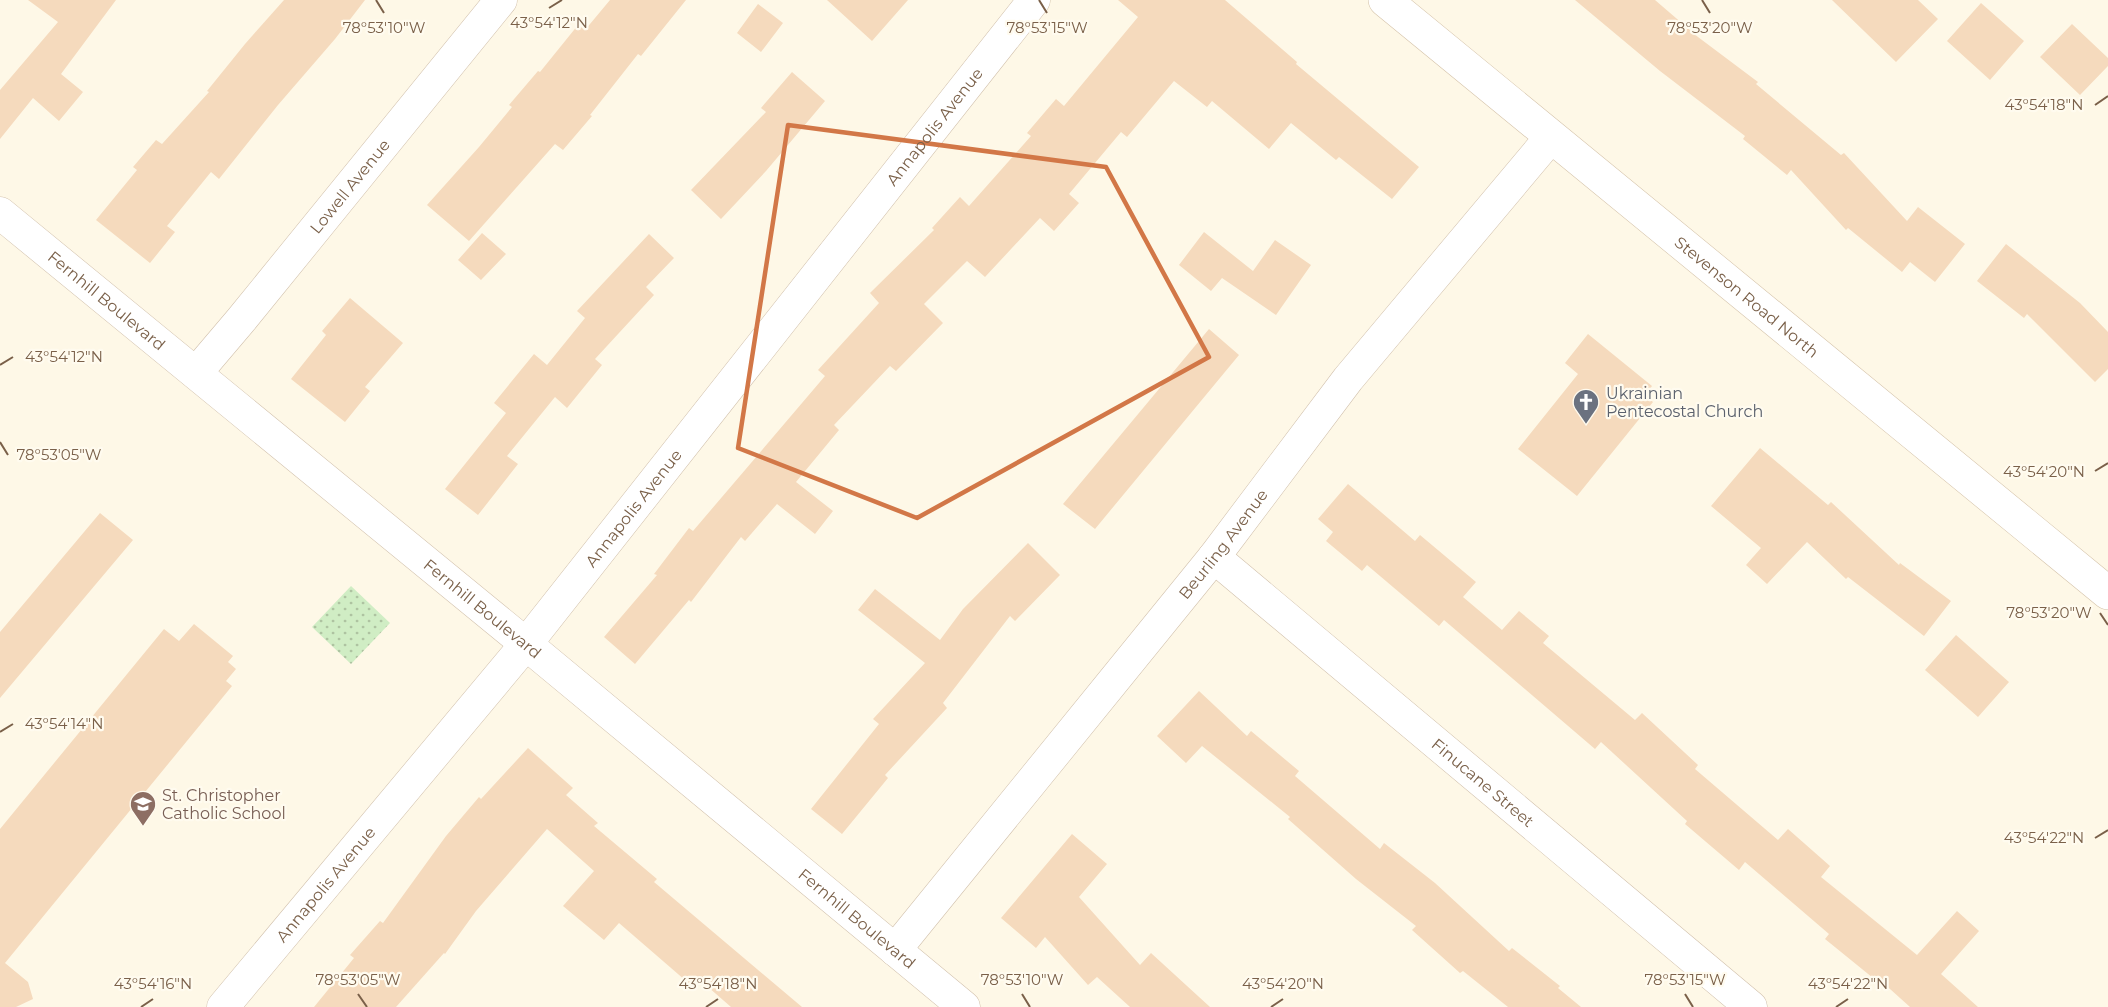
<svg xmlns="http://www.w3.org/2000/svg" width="2108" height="1007" font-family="Montserrat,sans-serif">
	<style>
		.grass { fill: url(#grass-dots) }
		.building { fill: #f5dabd }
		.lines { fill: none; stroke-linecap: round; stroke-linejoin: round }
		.street-casing { stroke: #d1c0ac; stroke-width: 33 }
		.secondary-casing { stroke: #d4c2a9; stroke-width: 34 }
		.street { stroke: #fff; stroke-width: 32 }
		.secondary { stroke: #fff; stroke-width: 33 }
		.marked { fill: none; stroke: #d27747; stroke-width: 4.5; stroke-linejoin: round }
		.ticks { fill: none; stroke: #7a6049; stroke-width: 2 }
		.labels { text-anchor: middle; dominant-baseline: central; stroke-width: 4.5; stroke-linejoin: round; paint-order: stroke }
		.street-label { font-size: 16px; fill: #7a6049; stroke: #fffbef }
		.worship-label { font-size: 16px; fill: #5b616d; stroke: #fffbef; text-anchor: start }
		.education-label { font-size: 16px; fill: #785e54; stroke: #fffbef; text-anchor: start }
		.ticks-label { font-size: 15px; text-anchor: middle; fill: #7a6049; stroke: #fffbef; stroke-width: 4.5; stroke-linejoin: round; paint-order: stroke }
	</style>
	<defs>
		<pattern id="grass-dots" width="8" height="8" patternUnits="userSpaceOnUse" patternTransform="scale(1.5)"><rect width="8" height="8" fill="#d0edc4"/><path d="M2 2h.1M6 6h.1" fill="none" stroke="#aec3a1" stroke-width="1.8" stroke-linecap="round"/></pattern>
	</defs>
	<rect width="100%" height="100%" fill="#fef8e7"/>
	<path class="grass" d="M 351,586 L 390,623 L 351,664 L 312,627 Z"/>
	<path class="building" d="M 28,0 L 116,0 L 61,74 L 83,92 L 59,121 L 33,98 L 0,139 L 0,90 L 58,22 Z
		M 284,0 L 365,0 L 335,39 L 278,105 L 219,179 L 211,172 L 167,226 L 175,232 L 150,263 L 96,220 L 137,170 L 133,167 L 156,140 L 162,144 L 209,92 L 207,91 L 245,44 Z
		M 610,0 L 686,0 L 641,56 L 638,54 L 590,115 L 592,116 L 563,150 L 555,144 L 469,241 L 427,205 L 479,147 L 512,107 L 509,105 L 538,71 L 540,72 L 578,25 L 585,30 Z
		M 827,0 L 908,0 L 872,41 Z
		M 1118,0 L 1225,0 L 1297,62 L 1296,64 L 1419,167 L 1392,199 L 1339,157 L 1336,160 L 1291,123 L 1269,149 L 1212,101 L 1207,107 L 1174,81 L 1127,137 L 1121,132 L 1069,194 L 1079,203 L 1054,231 L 1040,218 L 985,277 L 967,261 L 924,304 L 943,323 L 896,371 L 890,366 L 834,425 L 839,430 L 796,482 L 833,511 L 815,534 L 777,504 L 745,541 L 741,537 L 691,602 L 689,600 L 635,664 L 604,637 L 657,575 L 654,574 L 689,528 L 693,531 L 825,376 L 818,370 L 879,303 L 870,293 L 934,230 L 932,228 L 960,197 L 969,206 L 1031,136 L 1027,133 L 1056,99 L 1064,106 L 1138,17 Z
		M 1575,0 L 1655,0 L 1698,37 L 1758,82 L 1756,84 L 1841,155 L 1844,153 L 1907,221 L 1918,207 L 1965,244 L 1935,282 L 1910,262 L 1902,272 L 1848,228 L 1846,230 L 1791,170 L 1787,175 L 1743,139 L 1745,136 L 1660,71 Z
		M 1832,0 L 1918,0 L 1938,19 L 1896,62 Z
		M 1981,3 L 2024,41 L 1990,80 L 1947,41 Z
		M 758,4 L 783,23 L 761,52 L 737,33 Z
		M 2072,24 L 2108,58 L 2108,66 L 2080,95 L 2040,57 Z
		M 792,72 L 825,101 L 766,171 L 721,219 L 691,190 L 766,112 L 761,108 Z
		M 1204,232 L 1253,271 L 1275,240 L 1311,265 L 1276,315 L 1222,278 L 1211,291 L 1179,265 Z
		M 482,233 L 506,254 L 481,280 L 458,260 Z
		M 649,234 L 674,258 L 646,287 L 654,295 L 595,359 L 602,365 L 567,408 L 555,397 L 507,456 L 518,464 L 478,515 L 445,489 L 506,413 L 494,403 L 534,354 L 547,365 L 585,318 L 577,311 Z
		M 2006,244 L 2080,303 L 2108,332 L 2108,369 L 2095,382 L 2027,314 L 2024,318 L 1977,281 Z
		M 350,298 L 403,343 L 365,387 L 370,391 L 345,422 L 291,379 L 326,335 L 322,331 Z
		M 1209,329 L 1239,355 L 1095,529 L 1063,504 Z
		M 1588,334 L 1652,386 L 1645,395 L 1653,402 L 1577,496 L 1518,449 L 1578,374 L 1565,363 Z
		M 1760,448 L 1828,505 L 1831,502 L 1899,565 L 1900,563 L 1951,601 L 1924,636 L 1848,577 L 1846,579 L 1807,542 L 1767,584 L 1746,565 L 1761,548 L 1711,506 Z
		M 1348,484 L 1415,541 L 1420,535 L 1476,582 L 1463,597 L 1502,630 L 1519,611 L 1549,636 L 1543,643 L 1635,720 L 1642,713 L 1698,765 L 1695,769 L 1778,840 L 1788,829 L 1830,866 L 1821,877 L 1917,955 L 1957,911 L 1979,931 L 1941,974 L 1978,1007 L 1910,1007 L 1880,980 L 1878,982 L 1825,939 L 1829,934 L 1745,862 L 1739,870 L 1685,824 L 1687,821 L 1601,742 L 1595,749 L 1444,620 L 1439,626 L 1367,565 L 1362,571 L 1326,541 L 1333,532 L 1318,519 Z
		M 100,513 L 133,540 L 0,698 L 0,632 Z
		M 1028,543 L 1060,575 L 1015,621 L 1010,616 L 943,703 L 947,708 L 885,775 L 888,778 L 842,834 L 811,809 L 879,724 L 873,719 L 925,663 L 858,610 L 875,589 L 940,640 L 963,609 Z
		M 194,624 L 233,656 L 228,662 L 236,669 L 226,681 L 232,686 L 5,963 L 28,982 L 33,999 L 16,1007 L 0,1007 L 0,829 L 164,629 L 179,641 Z
		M 1956,635 L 2009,682 L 1978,717 L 1925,670 Z
		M 1199,691 L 1247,736 L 1251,731 L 1299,771 L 1295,776 L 1380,849 L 1384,843 L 1435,883 L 1509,951 L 1512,948 L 1560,986 L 1558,988 L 1581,1007 L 1508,1007 L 1463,971 L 1460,973 L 1412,930 L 1416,926 L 1356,879 L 1288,819 L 1290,817 L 1202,746 L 1186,763 L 1157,736 Z
		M 528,748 L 573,788 L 566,795 L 598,823 L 594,826 L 657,879 L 654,882 L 802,1007 L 731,1007 L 700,980 L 693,987 L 619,923 L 604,940 L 563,906 L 594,871 L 547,829 L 476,911 L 445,954 L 444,953 L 396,1007 L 314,1007 L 354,958 L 350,955 L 380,921 L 383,923 L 446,836 L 479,797 L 481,799 Z
		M 1072,834 L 1107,864 L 1079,897 L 1140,965 L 1151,953 L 1210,1007 L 1130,1007 L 1097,977 L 1088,985 L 1045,937 L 1036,948 L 1001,918 Z"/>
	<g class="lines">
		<g class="street-casing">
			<g id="street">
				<path id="s1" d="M 0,213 L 526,644 L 964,1007"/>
				<path id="s2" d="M 196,373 L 241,320 L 501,0"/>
				<path id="s3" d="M 1214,557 L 1751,1007"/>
				<path id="s4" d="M 895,950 L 1214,557 L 1348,379 L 1551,137"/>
				<path id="s5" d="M 223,1007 L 526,644 L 1034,0"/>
			</g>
		</g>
		<g class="secondary-casing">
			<g id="secondary">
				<path id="s6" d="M 1385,0 L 2108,593"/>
			</g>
		</g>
		<use href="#street" class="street"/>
		<use href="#secondary" class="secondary"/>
	</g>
	<path class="marked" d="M 788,125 L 1106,167 L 1209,357 L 917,518 L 738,448 Z"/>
	<path class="ticks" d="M 376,0 L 384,13M 1039,0 L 1047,13M 1702,0 L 1710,13M 549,8 L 562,0M 2095,105 L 2108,96M 0,365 L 13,357M 0,442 L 8,455M 2095,471 L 2108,463M 2100,613 L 2108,625M 0,732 L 13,724M 2095,838 L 2108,830M 358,994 L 367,1007M 1022,994 L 1030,1007M 1685,994 L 1693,1007M 141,1007 L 153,999M 706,1007 L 718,999M 1271,1007 L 1283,999M 1836,1007 L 1848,999"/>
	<defs>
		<g id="church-pin" transform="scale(1.35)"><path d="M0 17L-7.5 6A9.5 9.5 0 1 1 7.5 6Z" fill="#6b7280" stroke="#fffbef"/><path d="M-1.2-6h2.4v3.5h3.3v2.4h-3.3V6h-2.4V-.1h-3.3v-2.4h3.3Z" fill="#fff"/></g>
		<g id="school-pin" transform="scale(1.35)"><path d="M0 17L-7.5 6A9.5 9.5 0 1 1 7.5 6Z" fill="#8d6e63" stroke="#fffbef"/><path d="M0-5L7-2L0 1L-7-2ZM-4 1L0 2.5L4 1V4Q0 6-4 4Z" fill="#fff"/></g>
	</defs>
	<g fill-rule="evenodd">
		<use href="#church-pin" x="1586" y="402"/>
		<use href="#school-pin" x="143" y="804"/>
	</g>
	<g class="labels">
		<g class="street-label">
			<text stroke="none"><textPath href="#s5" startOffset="1132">Annapolis Avenue</textPath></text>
			<text stroke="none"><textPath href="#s2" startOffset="242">Lowell Avenue</textPath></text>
			<text stroke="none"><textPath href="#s6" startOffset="468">Stevenson Road North</textPath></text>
			<text stroke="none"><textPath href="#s1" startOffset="138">Fernhill Boulevard</textPath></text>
			<text stroke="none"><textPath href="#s5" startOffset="646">Annapolis Avenue</textPath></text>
			<text stroke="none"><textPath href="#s4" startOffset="522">Beurling Avenue</textPath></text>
			<text stroke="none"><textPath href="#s1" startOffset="624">Fernhill Boulevard</textPath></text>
			<text stroke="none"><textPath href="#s3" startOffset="351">Finucane Street</textPath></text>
			<text stroke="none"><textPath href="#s5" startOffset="160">Annapolis Avenue</textPath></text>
			<text stroke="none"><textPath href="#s1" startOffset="1110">Fernhill Boulevard</textPath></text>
		</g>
		<g class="worship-label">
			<text x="1606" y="393">Ukrainian<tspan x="1606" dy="18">Pentecostal Church</tspan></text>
		</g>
		<g class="education-label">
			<text x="162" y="795">St. Christopher<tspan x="162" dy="18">Catholic School</tspan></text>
		</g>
	</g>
	<g class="ticks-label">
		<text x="549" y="28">43°54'12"N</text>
		<text x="384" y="33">78°53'10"W</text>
		<text x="1047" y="33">78°53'15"W</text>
		<text x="1710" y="33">78°53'20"W</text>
		<text x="2044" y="110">43°54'18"N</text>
		<text x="64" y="362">43°54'12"N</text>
		<text x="59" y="460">78°53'05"W</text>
		<text x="2044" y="477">43°54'20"N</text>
		<text x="2049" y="618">78°53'20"W</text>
		<text x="64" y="729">43°54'14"N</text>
		<text x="2044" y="843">43°54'22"N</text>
		<text x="358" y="985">78°53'05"W</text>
		<text x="1022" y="985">78°53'10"W</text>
		<text x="1685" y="985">78°53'15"W</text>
		<text x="153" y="989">43°54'16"N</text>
		<text x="718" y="989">43°54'18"N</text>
		<text x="1283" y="989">43°54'20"N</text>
		<text x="1848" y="989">43°54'22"N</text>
	</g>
</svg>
